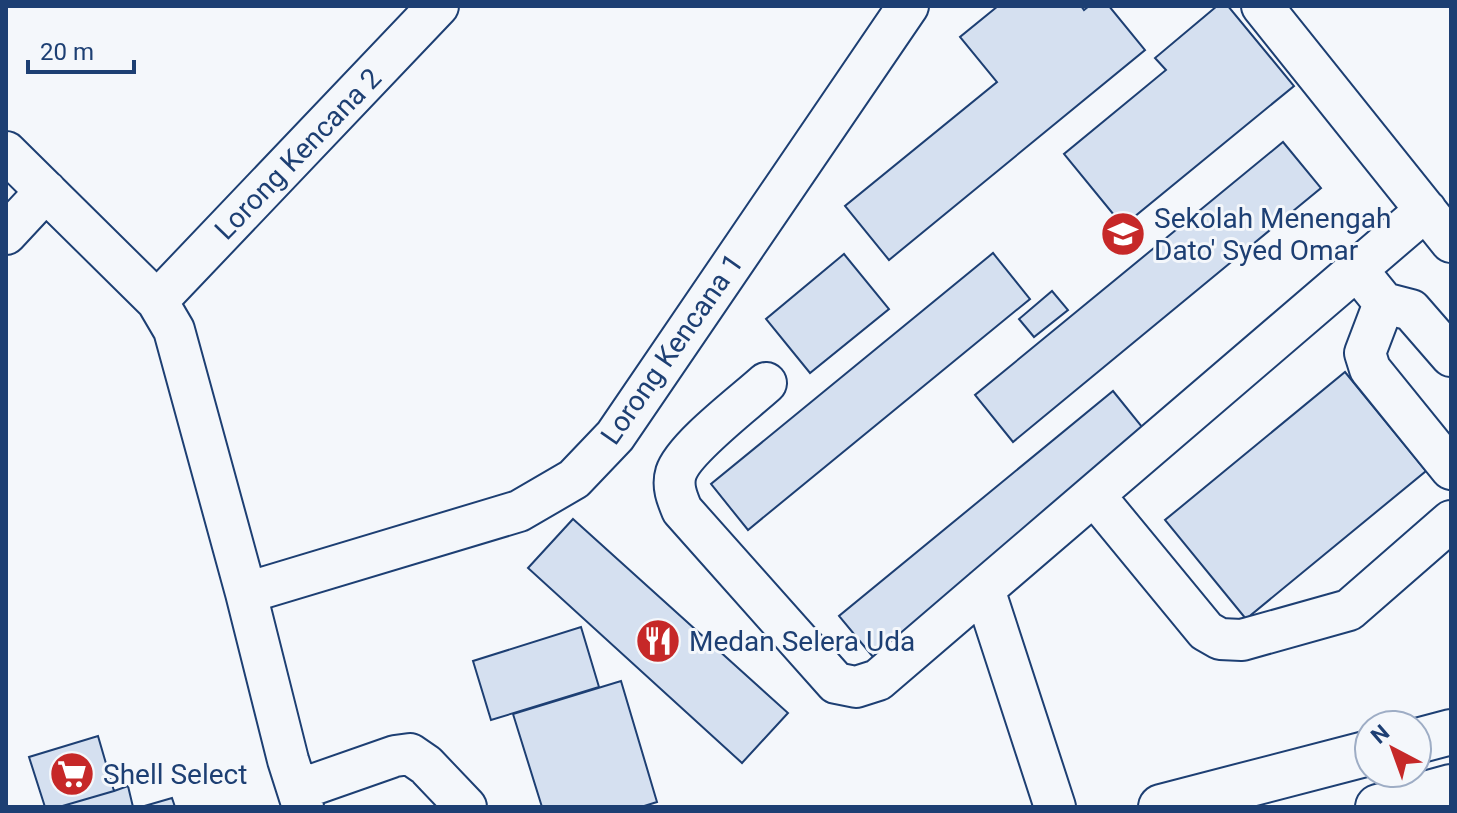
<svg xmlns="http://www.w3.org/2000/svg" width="1457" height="813" font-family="Roboto,sans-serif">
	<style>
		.building { fill: #d5e0f0; stroke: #1d3f73; stroke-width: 2 }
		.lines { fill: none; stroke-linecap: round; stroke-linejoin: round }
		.minor-casing { stroke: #1d3f73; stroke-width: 44 }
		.major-casing { stroke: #1d3f73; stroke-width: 48 }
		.minor { stroke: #f4f7fb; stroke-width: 40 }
		.major { stroke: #f4f7fb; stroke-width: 44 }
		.labels { text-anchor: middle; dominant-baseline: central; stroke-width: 6; stroke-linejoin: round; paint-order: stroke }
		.street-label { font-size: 28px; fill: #1d3f73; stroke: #f4f7fb }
		.poi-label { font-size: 28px; fill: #1d3f73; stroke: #f4f7fb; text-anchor: start }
	</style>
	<rect width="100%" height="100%" fill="#f4f7fb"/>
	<path class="building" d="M 998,6 L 1081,6 L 1084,10 L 1089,6 L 1109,6 L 1145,50 L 889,260 L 845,206 L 997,82 L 960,37 Z
		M 1217,6 L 1228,6 L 1294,86 L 1123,226 L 1064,154 L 1166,70 L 1155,58 Z
		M 1283,142 L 1321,188 L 1013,442 L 975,395 Z
		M 993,253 L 1030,299 L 748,530 L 711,484 Z
		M 844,254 L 889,309 L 810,373 L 766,319 Z
		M 1052,291 L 1068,310 L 1034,337 L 1019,319 Z
		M 1345,372 L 1426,471 L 1246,619 L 1165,520 Z
		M 1113,391 L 1151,438 L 878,663 L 839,616 Z
		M 573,519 L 788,713 L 742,763 L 528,568 Z
		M 581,627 L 599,687 L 491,720 L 473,661 Z
		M 621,681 L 657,802 L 641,807 L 542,807 L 513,714 Z
		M 98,736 L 114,791 L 59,807 L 45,807 L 29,757 Z
		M 128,786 L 133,807 L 59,807 L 114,791 Z
		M 172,798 L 175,807 L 141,807 Z"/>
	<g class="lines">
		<g class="minor-casing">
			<path id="minor" d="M 1262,6 L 1451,242
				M 6,152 L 157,301 L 174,330 L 246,593 L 288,760 L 303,807
				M 6,234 L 46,191
				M 1367,282 L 1384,303 L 1411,310 L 1451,356
				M 157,301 L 438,6
				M 1384,303 L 1365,353 L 1370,369 L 1451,469
				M 766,383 C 744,403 684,448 676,473 C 672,486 677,498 682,510 L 836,683 L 856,687 L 878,680 L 1426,210
				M 1094,495 L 1206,631 L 1220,639 L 1242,640 L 1349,610 L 1451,521
				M 984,589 L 1055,807
				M 246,593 L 519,511 L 574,479 L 615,436 L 908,6
				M 298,790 L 395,756 L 410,754 L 426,765 L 466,807"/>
		</g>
		<g class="major-casing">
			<path id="major" d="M 1417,741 L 1451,732
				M 1161,807 L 1369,753
				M 1378,807 L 1451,787"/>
		</g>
		<use href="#minor" class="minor"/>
		<use href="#major" class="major"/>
	</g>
	<defs>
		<g id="school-disc" transform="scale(2.3)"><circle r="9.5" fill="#c62828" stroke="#f4f7fb"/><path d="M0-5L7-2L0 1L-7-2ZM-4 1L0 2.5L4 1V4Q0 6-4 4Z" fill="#fff"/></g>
		<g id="restaurant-disc" transform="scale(2.3)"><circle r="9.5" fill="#c62828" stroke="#f4f7fb"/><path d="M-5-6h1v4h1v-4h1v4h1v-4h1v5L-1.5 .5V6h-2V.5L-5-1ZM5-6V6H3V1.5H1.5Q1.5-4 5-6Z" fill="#fff"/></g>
		<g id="supermarket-disc" transform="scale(2.3)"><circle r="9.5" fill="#c62828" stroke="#f4f7fb"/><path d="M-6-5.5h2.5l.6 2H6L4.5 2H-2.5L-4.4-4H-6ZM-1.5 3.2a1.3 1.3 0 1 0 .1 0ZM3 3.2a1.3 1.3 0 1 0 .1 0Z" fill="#fff"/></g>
	</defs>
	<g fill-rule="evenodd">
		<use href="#school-disc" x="1123" y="234"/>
		<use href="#restaurant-disc" x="658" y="641"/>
		<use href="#supermarket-disc" x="72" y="774"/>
	</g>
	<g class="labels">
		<g class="street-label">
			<text transform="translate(298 154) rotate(-46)">Lorong Kencana 2</text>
			<text transform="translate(672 349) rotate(-55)">Lorong Kencana 1</text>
		</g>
		<g class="poi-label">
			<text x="1154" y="218">Sekolah Menengah<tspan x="1154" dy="32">Dato' Syed Omar</tspan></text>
			<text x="689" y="641">Medan Selera Uda</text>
			<text x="103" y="774">Shell Select</text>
		</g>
	</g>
	<rect width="1457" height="813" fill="none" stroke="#1d3f73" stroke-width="16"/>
	<g transform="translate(1393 749) rotate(319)"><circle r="38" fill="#f4f7fb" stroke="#9eadc5" stroke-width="2"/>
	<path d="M0-6L14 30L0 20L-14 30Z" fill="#c62828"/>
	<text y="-12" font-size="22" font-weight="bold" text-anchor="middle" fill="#1d3f73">N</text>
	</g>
	<path d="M28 60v12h106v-12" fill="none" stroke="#1d3f73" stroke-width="4"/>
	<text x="40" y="60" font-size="24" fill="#1d3f73" stroke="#f4f7fb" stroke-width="6" paint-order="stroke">20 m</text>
</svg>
